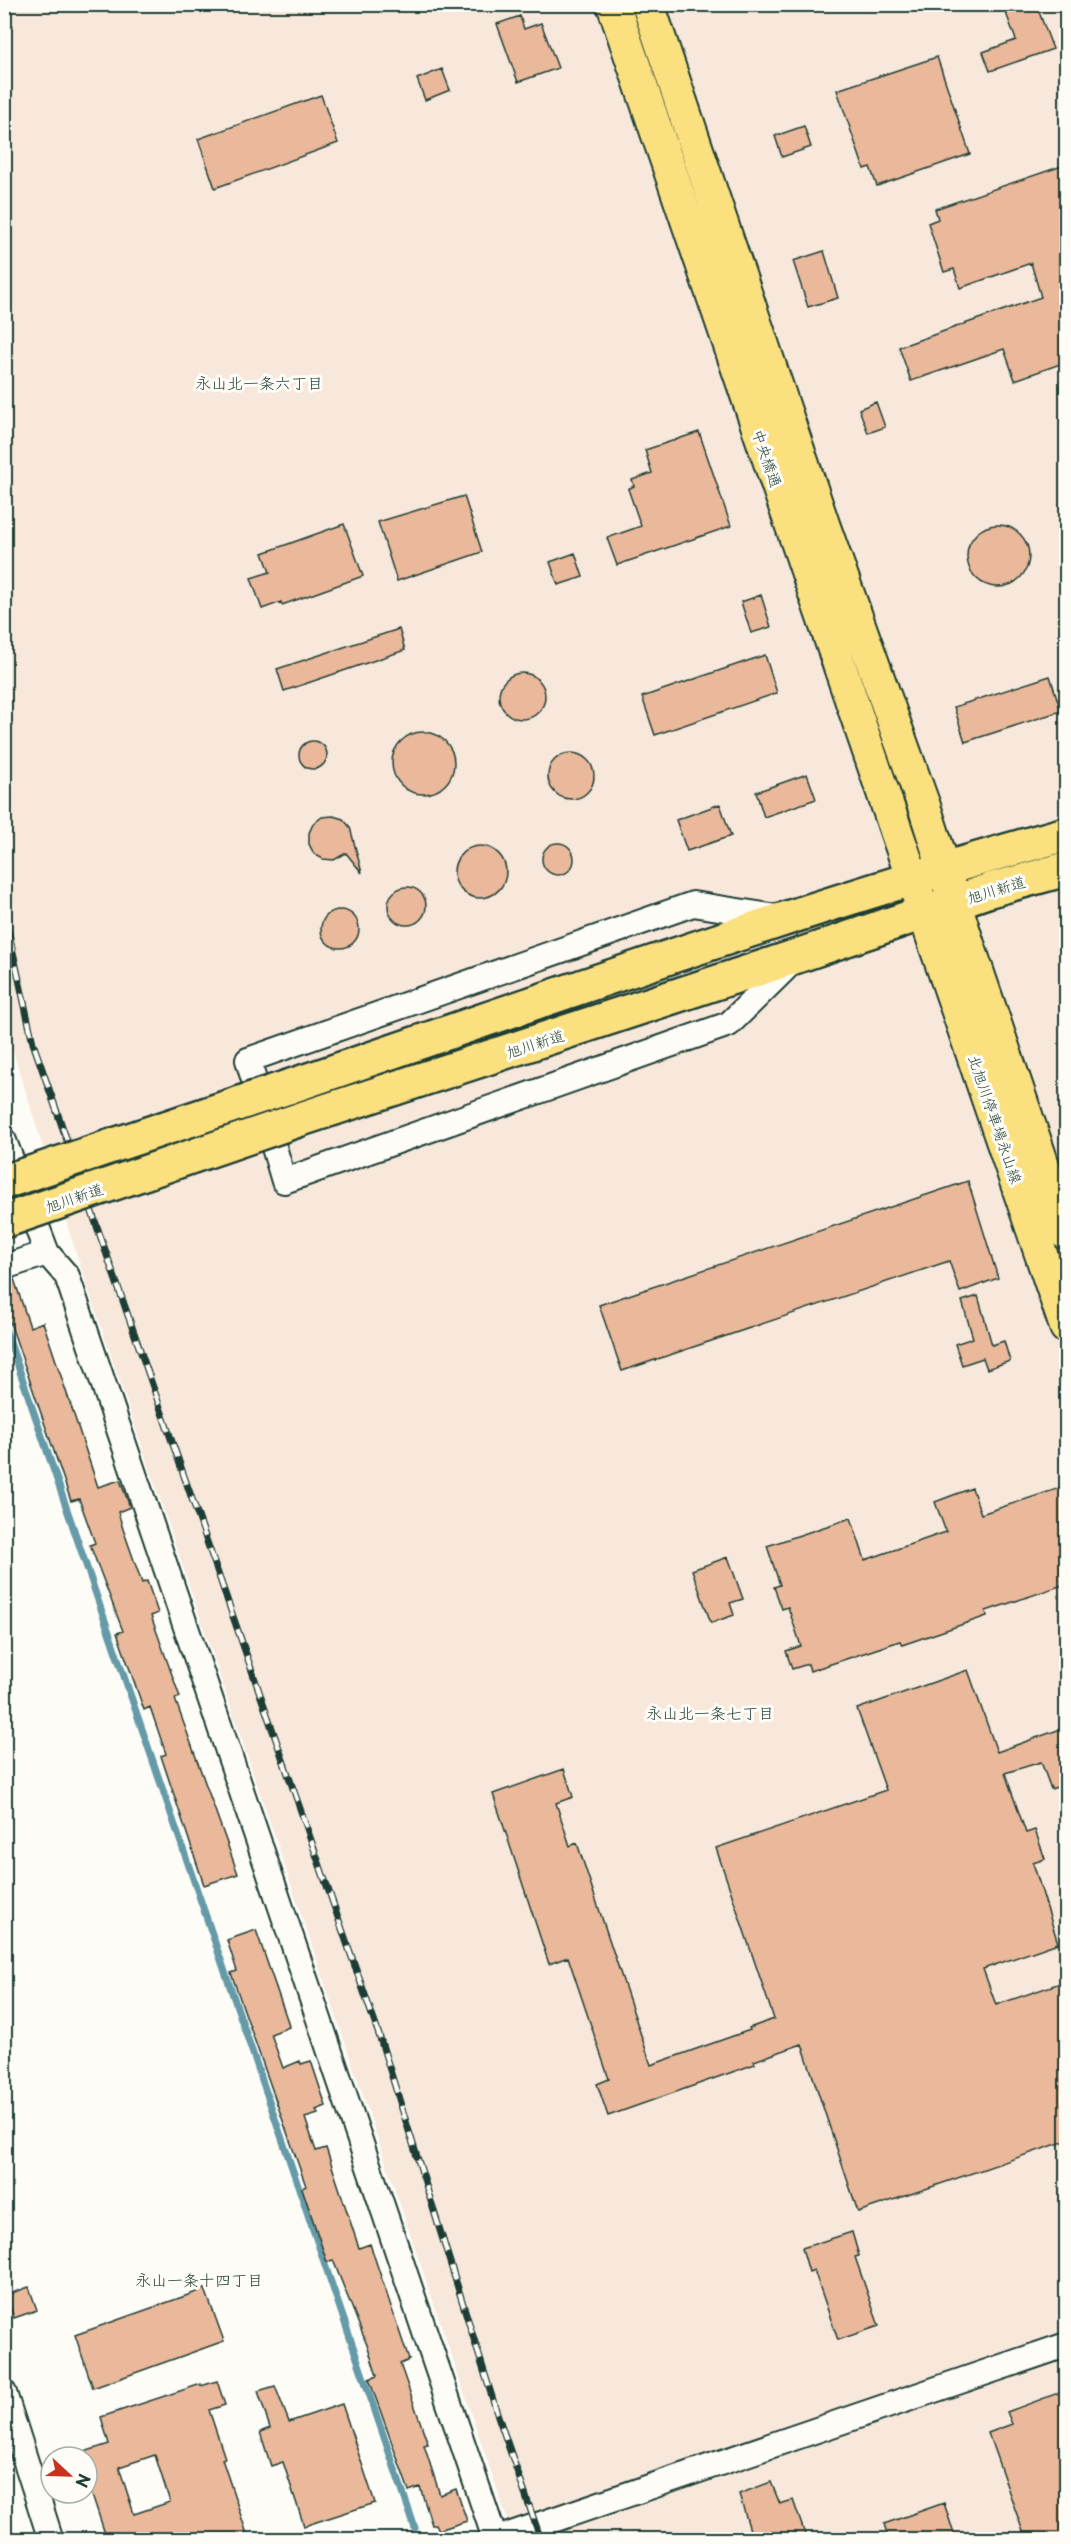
<svg xmlns="http://www.w3.org/2000/svg" width="1071" height="2544" font-family="'Playpen Sans','Klee One',sans-serif">
	<style>
		.built { fill: #f7e8db }
		.lines { fill: none; stroke-linecap: round; stroke-linejoin: round }
		.stream { stroke: #659aa8; stroke-width: 7 }
		.building { fill: #eab89b; stroke: #1f3d34; stroke-width: 1.5; fill-rule: evenodd }
		.minor-casing { stroke: #1f3d34; stroke-width: 28 }
		.major-casing { stroke: #1f3d34; stroke-width: 36 }
		.highway-casing { stroke: #1f3d34; stroke-width: 38 }
		.minor { stroke: #fdfcf7; stroke-width: 24 }
		.major { stroke: #fbe080; stroke-width: 32 }
		.highway { stroke: #fbe080; stroke-width: 33 }
		.rail-casing { stroke: #1f3d34; stroke-width: 7 }
		.rail { stroke: #fdfcf7; stroke-width: 4.5; stroke-dasharray: 14; stroke-linecap: butt }
		.highway-bridge-casing { stroke: #1f3d34; stroke-width: 38; stroke-linecap: butt }
		.highway-bridge { stroke: #fbe080; stroke-width: 33 }
		.labels { text-anchor: middle; dominant-baseline: central; stroke-width: 6; stroke-linejoin: round; paint-order: stroke }
		.street-label { font-size: 15px; fill: #1f3d34; stroke: #fdfcf7 }
		.neighbourhood-label { font-size: 16px; fill: #1f3d34; stroke: #fdfcf7 }
	</style>
	<rect width="100%" height="100%" fill="#fdfcf7"/>
	<filter id="ink" filterUnits="userSpaceOnUse"><feTurbulence type="fractalNoise" baseFrequency=".0167" numOctaves="2"/><feDisplacementMap in="SourceGraphic" scale="12" xChannelSelector="R" yChannelSelector="G"/><feConvolveMatrix kernelMatrix="1 2 1 2 8 2 1 2 1" color-interpolation-filters="sRGB"/></filter>
	<g filter="url(#ink)">
		<path class="built" d="M 4,5 L 1066,5 L 1066,2539 L 514,2539 L 75,1250 L 5,1025 Z"/>
		<g class="lines">
			<path class="stream" d="M 4,1325 L 415,2528"/>
		</g>
		<path class="building" d="M 1028,4 L 1036,4 L 1053,49 L 990,71 L 983,52 L 1016,40 L 1006,13 Z
			M 520,16 L 524,29 L 541,23 L 558,68 L 518,82 L 497,24 Z
			M 937,57 L 970,154 L 877,186 L 870,167 L 864,169 L 837,90 Z
			M 442,69 L 450,90 L 425,100 L 417,79 Z
			M 321,95 L 338,143 L 215,188 L 198,139 Z
			M 804,126 L 811,147 L 782,157 L 775,136 Z
			M 1062,166 L 1066,178 L 1066,362 L 1015,380 L 1004,349 L 911,381 L 899,347 L 1041,297 L 1031,263 L 960,288 L 954,269 L 944,272 L 928,223 L 938,219 L 935,209 Z
			M 824,251 L 838,298 L 808,307 L 793,261 Z
			M 876,402 L 885,427 L 868,433 L 859,409 Z
			M 699,432 L 731,526 L 617,565 L 607,538 L 641,526 L 628,489 L 634,486 L 632,480 L 652,473 L 645,450 Z
			M 464,496 L 482,552 L 397,581 L 378,522 Z
			M 344,524 L 363,576 L 282,605 L 281,602 L 262,609 L 251,578 L 270,572 L 263,553 Z
			M967 556a31 31 0 1 1 62 0a31 31 0 1 1-62 0Z
			M 575,553 L 583,577 L 558,585 L 550,562 Z
			M 761,595 L 771,627 L 751,633 L 741,602 Z
			M 399,629 L 405,650 L 284,691 L 277,669 Z
			M 765,655 L 777,693 L 655,735 L 642,697 Z
			M499 696a23 23 0 1 1 46 0a23 23 0 1 1-46 0Z
			M 1050,676 L 1061,711 L 965,742 L 954,707 Z
			M392 763a31 31 0 1 1 62 0a31 31 0 1 1-62 0Z
			M299 755a14 14 0 1 1 28 0a14 14 0 1 1-28 0Z
			M548 776a23 23 0 1 1 46 0a23 23 0 1 1-46 0Z
			M 807,774 L 816,799 L 764,817 L 756,792 Z
			M 720,804 L 731,836 L 687,851 L 676,820 Z
			M 333,816 L 343,819 L 350,827 L 362,873 L 346,853 L 334,860 L 323,859 L 314,854 L 309,844 L 309,833 L 313,824 L 322,817 Z
			M542 859a16 16 0 1 1 32 0a16 16 0 1 1-32 0Z
			M454 872a26 26 0 1 1 52 0a26 26 0 1 1-52 0Z
			M388 906a19 19 0 1 1 38 0a19 19 0 1 1-38 0Z
			M321 929a19 19 0 1 1 38 0a19 19 0 1 1-38 0Z
			M 968,1181 L 998,1278 L 960,1292 L 949,1261 L 622,1371 L 599,1305 Z
			M 14,1279 L 30,1327 L 43,1322 L 98,1487 L 120,1480 L 130,1507 L 118,1512 L 123,1529 L 142,1583 L 147,1581 L 158,1613 L 151,1616 L 180,1697 L 175,1699 L 238,1874 L 204,1885 L 161,1756 L 166,1754 L 150,1707 L 144,1710 L 117,1633 L 123,1631 L 90,1545 L 95,1543 L 79,1499 L 71,1501 L 4,1305 L 4,1281 Z
			M 978,1296 L 992,1345 L 1004,1341 L 1010,1361 L 987,1369 L 983,1358 L 962,1365 L 955,1344 L 973,1338 L 962,1301 Z
			M 1066,1486 L 1066,1584 L 986,1611 L 987,1616 L 902,1645 L 900,1641 L 810,1671 L 808,1664 L 792,1669 L 786,1651 L 801,1646 L 788,1607 L 782,1609 L 774,1587 L 780,1585 L 767,1546 L 851,1518 L 865,1560 L 946,1532 L 935,1502 L 972,1488 L 981,1514 Z
			M 728,1557 L 743,1599 L 730,1603 L 734,1615 L 711,1623 L 692,1570 Z
			M 968,1670 L 997,1752 L 1066,1727 L 1066,1784 L 1051,1789 L 1041,1762 L 1005,1773 L 1026,1833 L 1035,1830 L 1045,1859 L 1033,1863 L 1058,1943 L 983,1969 L 996,2005 L 1066,1981 L 1066,2141 L 858,2212 L 802,2044 L 754,2061 L 755,2064 L 608,2116 L 597,2084 L 609,2079 L 568,1957 L 549,1964 L 493,1794 L 564,1769 L 573,1797 L 556,1803 L 570,1846 L 577,1843 L 651,2065 L 750,2030 L 749,2028 L 774,2019 L 716,1848 L 886,1790 L 857,1709 Z
			M 256,1930 L 288,2022 L 289,2027 L 271,2034 L 283,2068 L 300,2061 L 301,2064 L 311,2061 L 326,2106 L 316,2110 L 318,2114 L 305,2118 L 316,2151 L 326,2148 L 359,2248 L 370,2244 L 409,2360 L 400,2364 L 428,2444 L 424,2445 L 440,2495 L 456,2489 L 467,2521 L 439,2530 L 436,2524 L 432,2525 L 420,2487 L 409,2491 L 369,2379 L 377,2376 L 367,2345 L 333,2260 L 327,2262 L 302,2188 L 306,2186 L 231,1973 L 237,1971 L 227,1940 Z
			M 852,2232 L 859,2256 L 855,2257 L 879,2326 L 838,2340 L 814,2270 L 809,2272 L 802,2248 Z
			M 29,2287 L 37,2310 L 14,2318 L 6,2295 Z
			M 205,2289 L 224,2341 L 93,2388 L 75,2335 Z
			M 217,2381 L 225,2405 L 209,2410 L 225,2458 L 222,2459 L 249,2540 L 107,2540 L 87,2479 L 87,2451 L 109,2444 L 101,2417 L 201,2384 L 201,2386 ZM 155,2455 L 170,2502 L 134,2514 L 119,2467 Z
			M 275,2386 L 289,2422 L 342,2404 L 375,2503 L 304,2526 L 283,2462 L 271,2466 L 260,2432 L 270,2428 L 258,2391 Z
			M 1066,2390 L 1066,2540 L 1026,2540 L 988,2433 L 1012,2424 L 1007,2412 Z
			M 771,2482 L 780,2504 L 793,2500 L 807,2540 L 753,2540 L 739,2494 Z
			M 944,2503 L 956,2540 L 889,2540 L 884,2524 Z"/>
		<g class="lines">
			<g class="minor-casing">
				<path id="minor" d="M 783,918 L 693,904 L 248,1060 L 284,1181 L 729,1024 L 796,958
					M 4,1141 L 47,1253 L 4,1267
					M 47,1253 L 67,1276 L 495,2539
					M 4,2393 L 51,2540
					M 494,2540 L 1066,2345"/>
			</g>
			<g class="major-casing">
				<path id="major" d="M 613,4 L 1066,1327
					M 648,4 L 823,524 L 925,809 L 967,941 L 1066,1233"/>
			</g>
			<g class="highway-casing">
				<path id="highway" d="M 288,1087 C 546,1000 804,906 1066,834
					M 298,1120 L 797,956 L 990,890 L 1066,869"/>
			</g>
			<use href="#minor" class="minor"/>
			<use href="#major" class="major"/>
			<use href="#highway" class="highway"/>
			<g class="rail-casing">
				<path id="rail" d="M 4,911 L 33,1043 L 379,2035 L 498,2416 L 541,2540"/>
			</g>
			<use href="#rail" class="rail"/>
			<g class="highway-bridge-casing">
				<path id="highway-bridge" d="M 4,1182 L 288,1087
					M 4,1221 L 298,1120"/>
			</g>
			<use href="#highway-bridge" class="highway-bridge"/>
		</g>
	</g>
	<g class="labels">
		<g class="street-label">
			<text transform="translate(768 458) rotate(71)">中央橋通</text>
			<text transform="translate(996 889) rotate(-17)">旭川新道</text>
			<text transform="translate(535 1043) rotate(-18)">旭川新道</text>
			<text transform="translate(996 1119) rotate(71)">北旭川停車場永山線</text>
			<text transform="translate(74 1197) rotate(-19)">旭川新道</text>
		</g>
		<g class="neighbourhood-label">
			<text x="259" y="382">永山北一条六丁目</text>
			<text x="710" y="1712">永山北一条七丁目</text>
			<text x="199" y="2279">永山一条十四丁目</text>
		</g>
	</g>
	<rect width="1071" height="2544" fill="none" stroke="#fdfcf7" stroke-width="24"/>
	<rect x="12" y="12" width="1047" height="2520" fill="none" stroke="#1f3d34" stroke-width="2" filter="url(#ink)"/>
	<g transform="translate(69 2475) rotate(112)"><circle r="28" fill="#fdfcf7" stroke="#a4b0a9" stroke-width="1.5"/>
	<path d="M0-4.5L10 22L0 15L-10 22Z" fill="#c8321e"/>
	<text y="-9" font-size="16" font-weight="bold" text-anchor="middle" fill="#1f3d34">N</text>
	</g>
</svg>
